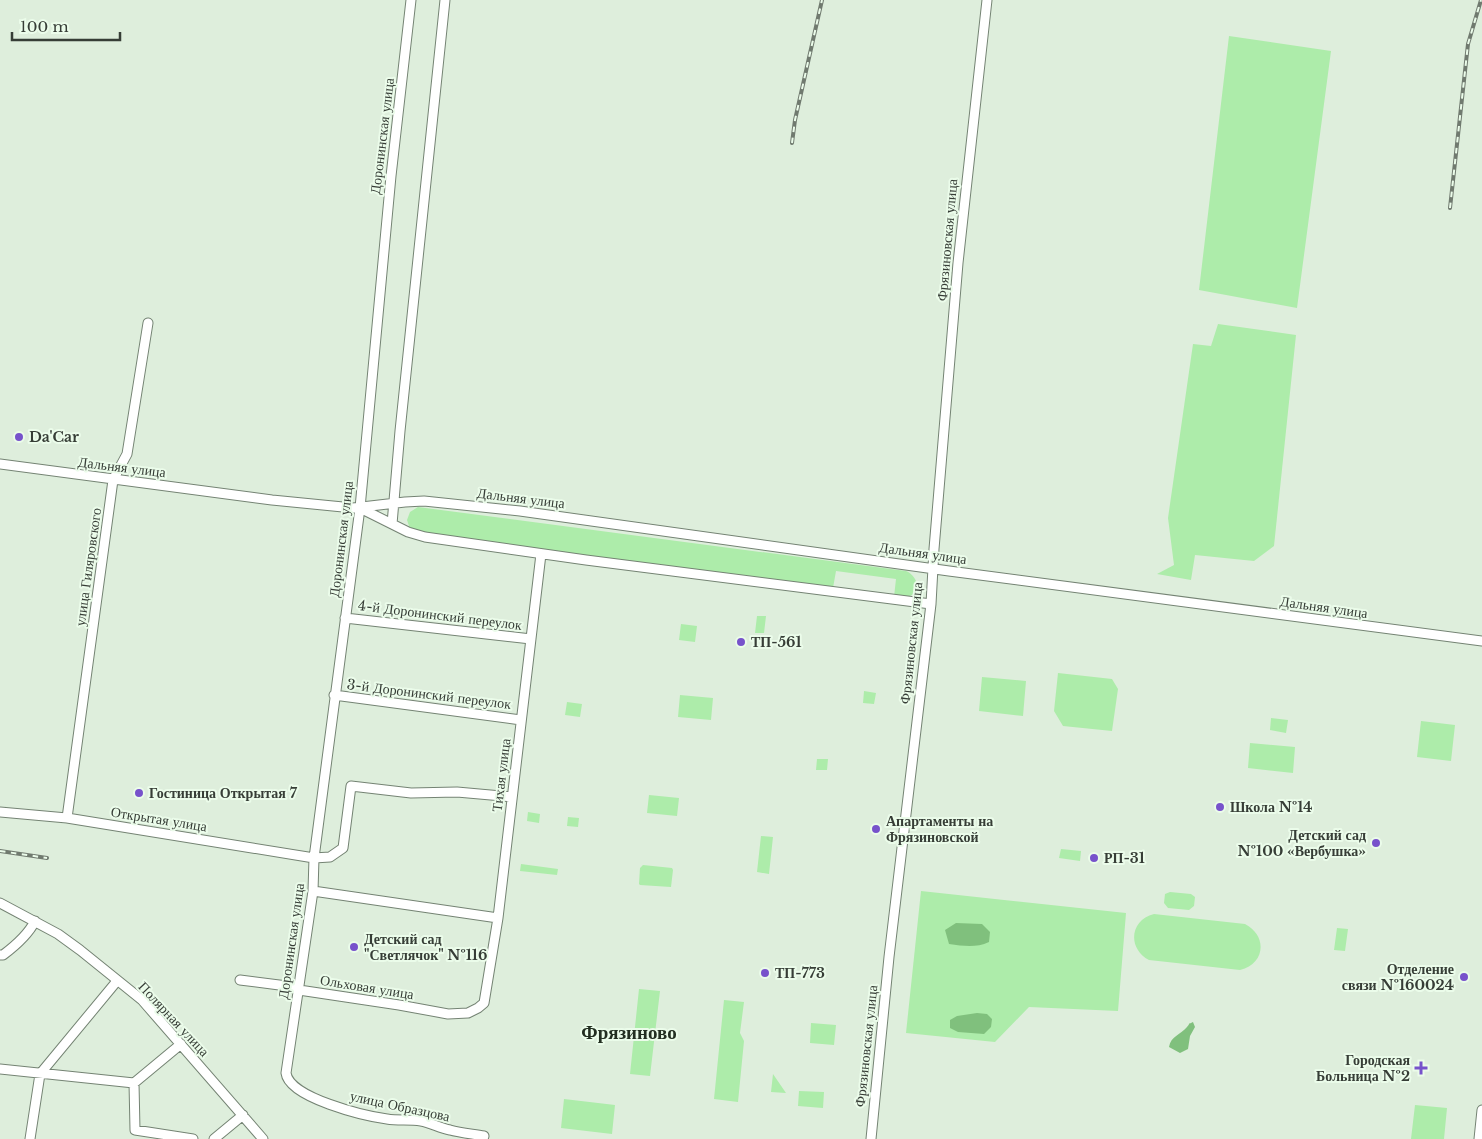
<svg xmlns="http://www.w3.org/2000/svg" width="1482" height="1139" font-family="'Libre Baskerville',serif">
	<style>
		.green { fill: #adecaa }
		.water { fill: #80c07d }
		.lines { fill: none; stroke-linecap: round; stroke-linejoin: round }
		.minor-casing { stroke: #748373; stroke-width: 11 }
		.minor { stroke: #fff; stroke-width: 9 }
		.rail-casing { stroke: #707a6f; stroke-width: 4 }
		.rail { stroke: #ebfcea; stroke-width: 2; stroke-dasharray: 5.5; stroke-linecap: butt }
		.poi-dot { fill: #7752cb; stroke: #ebfcea; stroke-width: 2 }
		.labels { text-anchor: middle; dominant-baseline: central; stroke-width: 4; stroke-linejoin: round; paint-order: stroke }
		.street-label { font-size: 14px; fill: #363d36; stroke: #ebfcea }
		.poi-label { font-size: 14px; font-weight: bold; fill: #363d36; stroke: #ebfcea; text-anchor: start }
		.district-label { font-size: 19px; font-weight: bold; fill: #222e21; stroke: #ebfcea }
	</style>
	<rect width="100%" height="100%" fill="#deeedc"/>
	<path class="green" d="M 1229,36 L 1331,51 L 1297,308 L 1199,290 Z
		M 1218,324 L 1296,335 L 1274,546 L 1254,561 L 1195,555 L 1191,580 L 1157,574 L 1174,565 L 1168,518 L 1193,344 L 1211,346 Z
		M 418,507 L 906,571 C 916,575 923,590 910,596 C 906,598 899,597 894,597 L 896,579 L 836,571 L 833,588 L 418,533 L 410,529 L 407,520 L 410,512 Z
		M 757,616 L 766,616 L 764,633 L 755,633 Z
		M 681,624 L 697,626 L 695,642 L 679,640 Z
		M 1058,673 L 1112,679 L 1118,689 L 1112,731 L 1063,726 L 1054,711 Z
		M 982,677 L 1026,681 L 1023,716 L 979,711 Z
		M 864,691 L 876,693 L 874,704 L 863,703 Z
		M 680,695 L 713,698 L 711,720 L 678,717 Z
		M 567,702 L 582,704 L 580,717 L 565,715 Z
		M 1271,718 L 1288,720 L 1286,733 L 1270,730 Z
		M 1421,721 L 1455,725 L 1451,761 L 1417,757 Z
		M 1250,743 L 1295,747 L 1293,773 L 1248,768 Z
		M 817,759 L 828,759 L 827,770 L 816,770 Z
		M 649,795 L 679,798 L 677,816 L 647,813 Z
		M 528,812 L 540,814 L 539,823 L 527,821 Z
		M 568,817 L 579,818 L 578,827 L 567,826 Z
		M 761,836 L 773,837 L 769,874 L 757,872 Z
		M 1061,849 L 1081,851 L 1080,861 L 1059,858 Z
		M 521,864 L 558,869 L 557,875 L 520,871 Z
		M 643,865 L 672,868 L 673,870 L 671,887 L 640,885 L 639,884 L 640,868 Z
		M 921,891 L 1126,913 L 1118,1011 L 1029,1007 L 995,1042 L 906,1033 Z
		M 1170,892 L 1191,894 L 1195,897 L 1194,906 L 1189,910 L 1168,908 L 1164,903 L 1165,894 Z
		M 1154,914 L 1245,924 C 1268,936 1265,964 1240,970 L 1149,960 C 1127,948 1130,920 1154,914 Z
		M 1337,928 L 1348,929 L 1345,951 L 1334,950 Z
		M 639,989 L 660,991 L 650,1076 L 630,1074 Z
		M 724,1000 L 744,1002 L 740,1033 L 744,1041 L 738,1102 L 714,1099 Z
		M 811,1023 L 836,1025 L 834,1045 L 810,1043 Z
		M 773,1074 L 786,1093 L 771,1092 Z
		M 799,1091 L 824,1092 L 823,1108 L 798,1106 Z
		M 564,1099 L 615,1105 L 612,1134 L 561,1128 Z
		M 1415,1105 L 1447,1108 L 1444,1139 L 1411,1139 Z"/>
	<path class="water" d="M 956,923 L 982,924 L 990,932 L 989,942 C 976,948 964,946 949,944 L 945,930 Z
		M 977,1013 L 987,1014 L 992,1019 L 991,1027 L 984,1034 L 958,1032 L 950,1028 L 950,1020 L 957,1016 Z
		M 1193,1022 L 1195,1027 L 1190,1036 L 1188,1049 L 1180,1053 L 1169,1047 C 1171,1036 1180,1035 1187,1027 C 1192,1021 1185,1026 1193,1022 Z"/>
	<g class="lines">
		<g class="minor-casing">
			<path id="minor" d="M 411,0 L 391,176 L 360,508 L 314,858 L 313,891 L 286,1073 C 289,1098 365,1116 387,1119 C 398,1121 409,1119 421,1121 C 431,1123 440,1128 450,1130 C 461,1133 473,1134 484,1136 L 483,1139
				M 0,464 L 272,500 L 353,508 L 405,502 L 424,501 L 520,511 L 949,571 L 1482,641
				M 360,508 L 408,532 L 425,537 L 586,560 L 931,604
				M 392,524 L 400,431 L 445,0
				M 345,618 L 531,639
				M 334,695 L 521,720
				M 0,812 L 67,818 L 314,858 L 330,857 L 343,848 L 351,786 L 411,793 L 457,792 L 512,797
				M 67,818 L 113,480 L 127,454 L 148,323
				M 313,891 L 498,918
				M 0,903 L 58,934 L 80,950 L 142,1000 L 263,1139
				M 0,955 L 3,955 C 15,946 28,935 35,921
				M 240,980 L 287,986 L 299,990 L 399,1005 L 448,1014 L 468,1013 L 478,1008 L 484,1003 L 498,918 L 541,554
				M 0,1069 L 134,1083 L 181,1044
				M 134,1083 L 135,1130 L 193,1139
				M 30,1139 L 40,1074 L 117,981
				M 214,1139 L 243,1115
				M 871,1139 L 889,957 L 931,604 L 934,549 L 958,263 L 987,0
				M 1479,1139 L 1482,1110"/>
		</g>
		<use href="#minor" class="minor"/>
		<g class="rail-casing">
			<path id="rail" d="M 792,143 L 795,120 L 822,0
				M 1450,208 L 1466,62 L 1468,44 L 1481,0
				M 0,851 L 47,858"/>
		</g>
		<use href="#rail" class="rail"/>
	</g>
	<g class="poi-dot">
		<circle cx="19" cy="437" r="5"/>
		<circle cx="741" cy="642" r="5"/>
		<circle cx="139" cy="793" r="5"/>
		<circle cx="1220" cy="807" r="5"/>
		<circle cx="876" cy="829" r="5"/>
		<circle cx="1376" cy="843" r="5"/>
		<circle cx="1094" cy="858" r="5"/>
		<circle cx="354" cy="947" r="5"/>
		<circle cx="765" cy="973" r="5"/>
		<circle cx="1464" cy="977" r="5"/>
		<path d="M1418.5 1060.5h5v5h5v5h-5v5h-5v-5h-5v-5h5z"/>
	</g>
	<g class="labels">
		<g class="street-label">
			<text transform="translate(382 136) rotate(-83)">Доронинская улица</text>
			<text transform="translate(947 240) rotate(-85)">Фрязиновская улица</text>
			<text transform="translate(122 467) rotate(7)">Дальняя улица</text>
			<text transform="translate(521 498) rotate(7)">Дальняя улица</text>
			<text transform="translate(341 539) rotate(-83)">Доронинская улица</text>
			<text transform="translate(923 553) rotate(8)">Дальняя улица</text>
			<text transform="translate(88 567) rotate(-82)">улица Гиляровского</text>
			<text transform="translate(1324 607) rotate(8)">Дальняя улица</text>
			<text transform="translate(440 615) rotate(7)">4-й Доронинский переулок</text>
			<text transform="translate(911 643) rotate(-84)">Фрязиновская улица</text>
			<text transform="translate(429 694) rotate(7)">3-й Доронинский переулок</text>
			<text transform="translate(501 775) rotate(-83)">Тихая улица</text>
			<text transform="translate(159 819) rotate(9)">Открытая улица</text>
			<text transform="translate(291 941) rotate(-82)">Доронинская улица</text>
			<text transform="translate(367 987) rotate(9)">Ольховая улица</text>
			<text transform="translate(174 1019) rotate(47)">Полярная улица</text>
			<text transform="translate(866 1046) rotate(-84)">Фрязиновская улица</text>
			<text transform="translate(400 1106) rotate(12)">улица Образцова</text>
		</g>
		<g class="poi-label">
			<text x="29" y="437">Da'Car</text>
			<text x="751" y="642">ТП-561</text>
			<text x="149" y="793">Гостиница Открытая 7</text>
			<text x="1230" y="807">Школа №14</text>
			<text x="886" y="821">Апартаменты на<tspan x="886" dy="16">Фрязиновской</tspan></text>
			<text x="1366" y="835" text-anchor="end">Детский сад<tspan x="1366" dy="16">№100 «Вербушка»</tspan></text>
			<text x="1104" y="858">РП-31</text>
			<text x="364" y="939">Детский сад<tspan x="364" dy="16">"Светлячок" №116</tspan></text>
			<text x="1454" y="969" text-anchor="end">Отделение<tspan x="1454" dy="16">связи №160024</tspan></text>
			<text x="775" y="973">ТП-773</text>
			<text x="1410" y="1060" text-anchor="end">Городская<tspan x="1410" dy="16">Больница №2</tspan></text>
		</g>
		<g class="district-label">
			<text x="629" y="1032">Фрязиново</text>
		</g>
	</g>
	<path d="M12 32v8h108v-8" fill="none" stroke="#363d36" stroke-width="2.5"/>
	<text x="20" y="32" font-size="15" fill="#363d36" stroke="#ebfcea" stroke-width="4" paint-order="stroke">100 m</text>
</svg>
